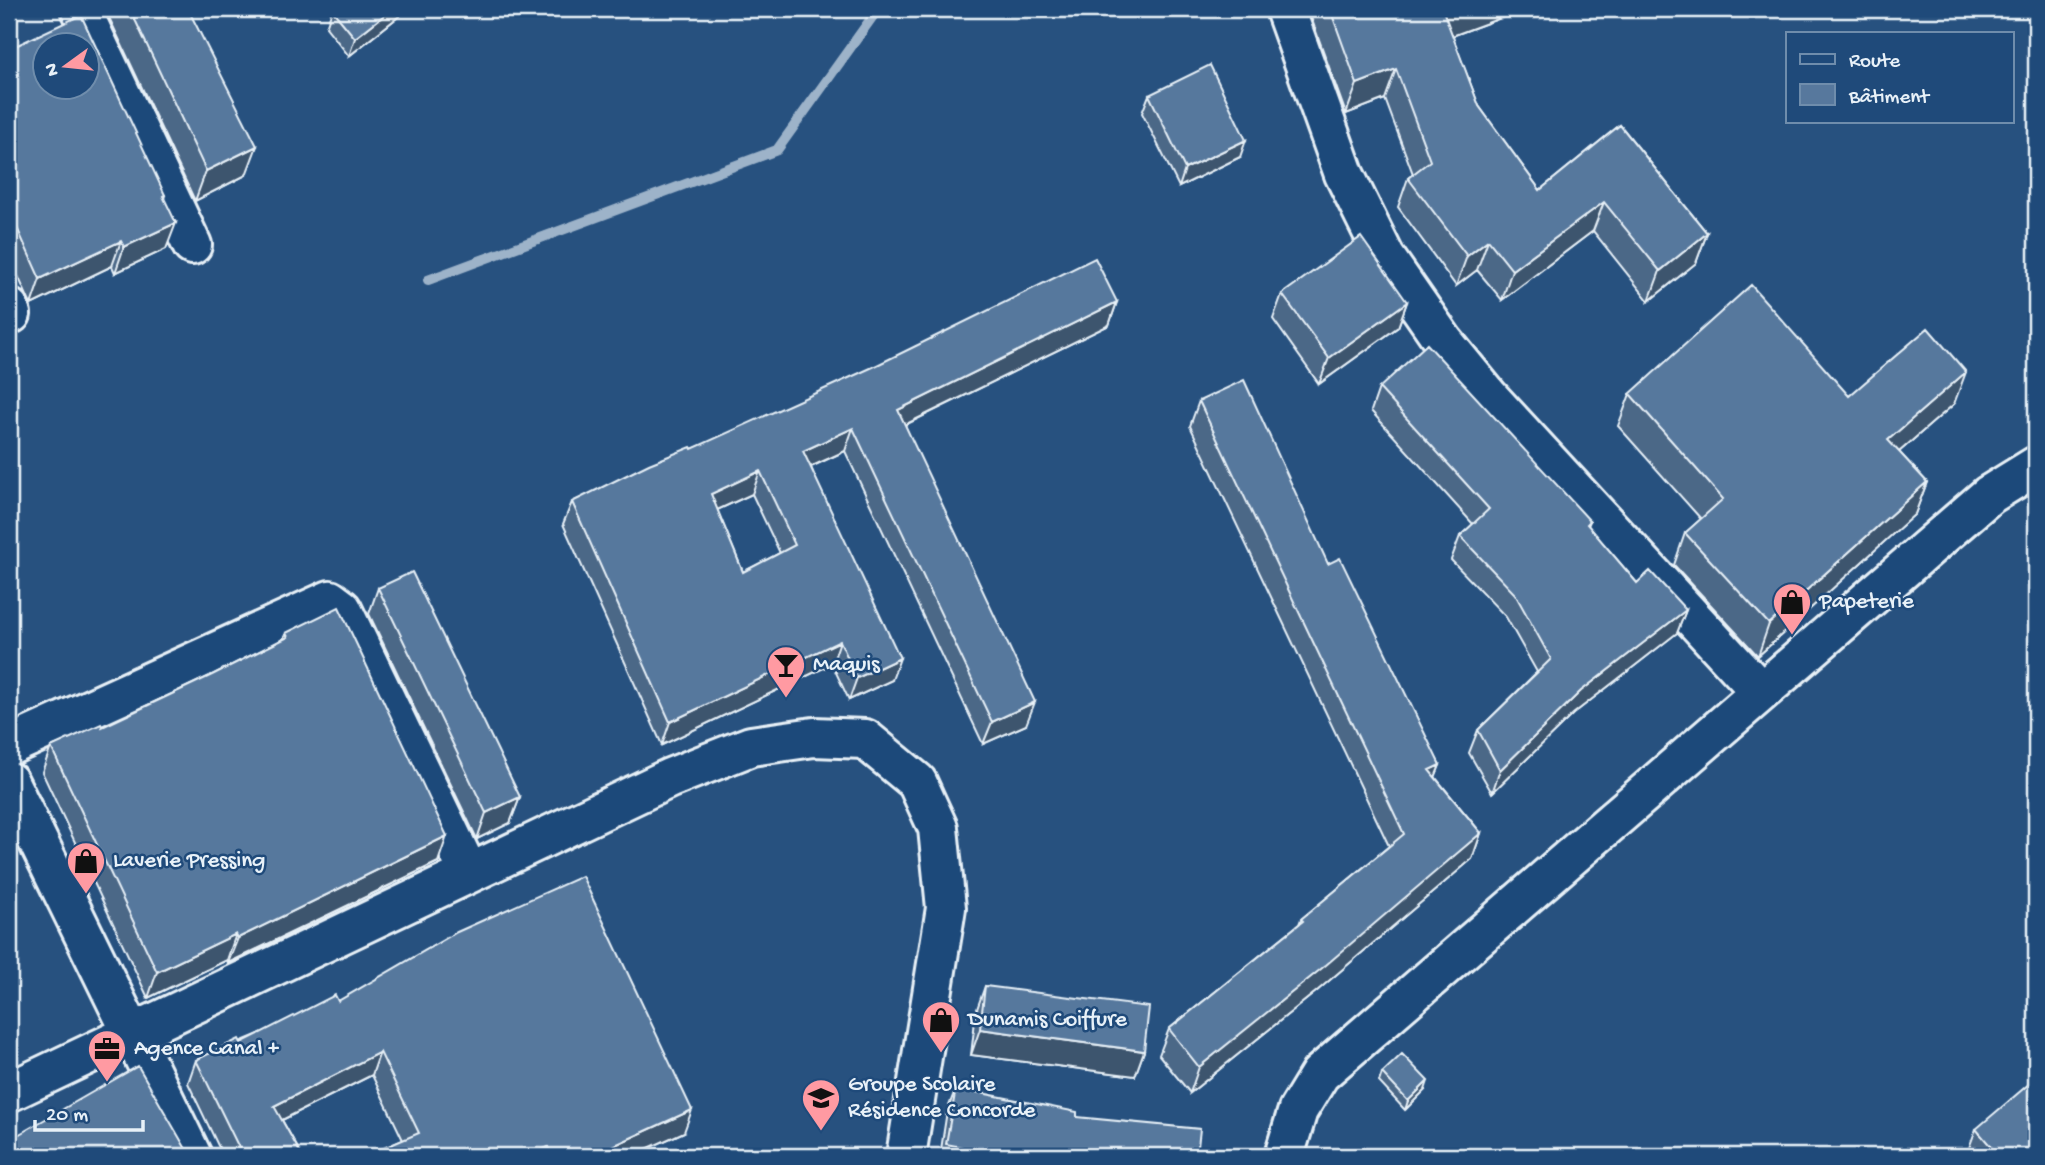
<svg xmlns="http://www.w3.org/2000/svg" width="2045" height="1165" font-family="'Gochi Hand',sans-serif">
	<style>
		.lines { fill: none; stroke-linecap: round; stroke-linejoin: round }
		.stream { stroke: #9db3c9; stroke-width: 10 }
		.street-casing { stroke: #e8f1f8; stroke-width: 44 }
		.street { stroke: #1f4a7a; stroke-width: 38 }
		.wall { fill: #4b6787; stroke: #e8f1f8; stroke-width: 2; fill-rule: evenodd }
		.shaded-wall { fill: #3d546e; stroke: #e8f1f8; stroke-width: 2 }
		.building { fill: #57789d; stroke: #e8f1f8; stroke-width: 2; fill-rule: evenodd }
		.labels { text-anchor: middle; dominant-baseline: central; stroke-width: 5; stroke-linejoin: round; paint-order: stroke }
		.poi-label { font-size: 23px; fill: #e8f1f8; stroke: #1f4a7a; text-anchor: start }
	</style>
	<rect width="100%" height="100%" fill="#27517f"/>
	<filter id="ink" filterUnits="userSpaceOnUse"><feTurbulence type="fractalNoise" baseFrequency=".0143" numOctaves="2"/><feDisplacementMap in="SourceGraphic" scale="14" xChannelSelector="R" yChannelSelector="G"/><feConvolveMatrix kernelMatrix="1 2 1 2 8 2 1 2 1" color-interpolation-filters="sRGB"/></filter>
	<g filter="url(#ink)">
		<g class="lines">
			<path class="stream" d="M 428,280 L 777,150 L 878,9"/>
			<g class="street-casing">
				<path id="street" d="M 81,9 L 192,245
					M 1285,9 L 1344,174 L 1385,257 L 1444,342 L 1489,397 L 1761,692
					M 9,308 L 11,314
					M 9,746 L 330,600 L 342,609 L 469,873
					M 9,782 L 192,1156
					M 9,1092 L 670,778 L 751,746 L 814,737 L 865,739 L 917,782 L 938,828 L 946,908 L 906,1156
					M 1284,1156 L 1298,1110 L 1320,1074 L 1989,495 L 2036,466"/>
			</g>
			<use href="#street" class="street"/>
		</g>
		<path class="wall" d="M 105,9 L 188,9 L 246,175 L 195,201 Z
			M 408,9 L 349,56 L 326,27 L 332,10 Z
			M 1308,9 L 1525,9 L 1452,36 L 1479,106 L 1540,190 L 1620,125 L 1707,233 L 1696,263 L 1649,301 L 1593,231 L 1502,300 L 1477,270 L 1456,286 L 1398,207 L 1408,178 L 1413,174 L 1385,99 L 1346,114 Z
			M 9,49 L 165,195 L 164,199 L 166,249 L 115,273 L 112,266 L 31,305 L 9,256 Z
			M 1149,95 L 1240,157 L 1179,187 L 1142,113 Z
			M 1282,294 L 1407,302 L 1398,327 L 1319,384 L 1273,319 Z
			M 1117,302 L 1109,325 L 905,425 L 1026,725 L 983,744 L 845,451 L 811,467 L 892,680 L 849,700 L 832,664 L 662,745 L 563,524 L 572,502 L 692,449 ZM 752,494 L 780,553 L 743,572 L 717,510 Z
			M 1379,388 L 1590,521 L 1588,526 L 1637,583 L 1686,610 L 1677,633 L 1573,714 L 1492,793 L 1469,753 L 1478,730 L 1537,672 L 1506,617 L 1451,560 L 1460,536 L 1473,524 L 1371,411 Z
			M 1630,394 L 1849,396 L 1954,404 L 1899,452 L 1927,482 L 1915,514 L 1758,656 L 1674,565 L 1685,533 L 1701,519 L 1618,426 Z
			M 1199,401 L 1328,564 L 1440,765 L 1435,777 L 1481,833 L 1472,859 L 1317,991 L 1190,1093 L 1159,1055 L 1169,1029 L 1299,924 L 1301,919 L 1389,846 L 1190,426 Z
			M 378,588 L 520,797 L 510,823 L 477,839 L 369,614 Z
			M 286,633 L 438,862 L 228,963 L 227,960 L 148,998 L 42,772 L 51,747 L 102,727 L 212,675 L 283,639 Z
			M 985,986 L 1144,1051 L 1135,1076 L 971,1055 L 976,1012 Z
			M 338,1001 L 684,1132 L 631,1156 L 365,1156 L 403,1140 L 372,1075 L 282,1120 L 302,1156 L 223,1156 L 188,1083 L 196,1060 Z
			M 1382,1073 L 1425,1090 L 1405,1110 L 1379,1082 Z
			M 956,1088 L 1077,1117 L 1197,1156 L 940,1156 L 947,1111 Z
			M 1976,1129 L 2036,1156 L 1966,1156 Z"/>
		<path class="shaded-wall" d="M 392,9 L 408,9 L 349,56 L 355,38 Z
			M 1456,9 L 1525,9 L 1433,43 L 1444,13 Z
			M 1396,69 L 1385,99 L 1346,114 L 1357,84 Z
			M 1246,140 L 1240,157 L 1179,187 L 1185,169 Z
			M 257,146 L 246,175 L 195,201 L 206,171 Z
			M 1604,202 L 1593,231 L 1502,300 L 1512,270 Z
			M 176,223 L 166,249 L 115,273 L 124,247 Z
			M 1707,233 L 1696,263 L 1649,301 L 1660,271 Z
			M 1488,240 L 1477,270 L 1456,286 L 1467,256 Z
			M 121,241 L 112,266 L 31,305 L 40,279 Z
			M 1117,302 L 1109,325 L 890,432 L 898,410 Z
			M 1407,302 L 1398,327 L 1319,384 L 1329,358 Z
			M 1966,372 L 1954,404 L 1876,472 L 1888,440 Z
			M 853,428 L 845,451 L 795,474 L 803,451 Z
			M 760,471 L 752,494 L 702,517 L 711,494 Z
			M 1927,482 L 1915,514 L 1758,656 L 1769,624 Z
			M 1686,610 L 1677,633 L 1573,714 L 1492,793 L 1500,770 L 1581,691 Z
			M 840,641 L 832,664 L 662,745 L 670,722 Z
			M 900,658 L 892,680 L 849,700 L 857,678 Z
			M 1035,702 L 1026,725 L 983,744 L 992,722 Z
			M 1440,765 L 1430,790 L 1429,770 Z
			M 520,797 L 510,823 L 477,839 L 486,813 Z
			M 1481,833 L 1472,859 L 1317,991 L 1190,1093 L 1199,1067 Z
			M 447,836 L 438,862 L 228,963 L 238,938 Z
			M 236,934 L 227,960 L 148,998 L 157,972 Z
			M 980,1029 L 1144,1051 L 1135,1076 L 971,1055 Z
			M 380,1052 L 372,1075 L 266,1128 L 274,1106 Z
			M 1428,1081 L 1425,1090 L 1405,1110 L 1408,1101 Z
			M 692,1110 L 684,1132 L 631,1156 L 591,1156 Z
			M 548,1147 L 544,1156 L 528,1156 Z"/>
		<path class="building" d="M 130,9 L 188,9 L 257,146 L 206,171 Z
			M 333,9 L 392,9 L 355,38 L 332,10 Z
			M 1330,9 L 1456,9 L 1444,13 L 1479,106 L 1540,190 L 1620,125 L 1707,233 L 1660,271 L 1604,202 L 1512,270 L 1488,240 L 1467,256 L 1408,178 L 1430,161 L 1396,69 L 1357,84 Z
			M 81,15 L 165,195 L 163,196 L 176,223 L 124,247 L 121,241 L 40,279 L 9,210 L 9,49 ZM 46,46 L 88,46 L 88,88 L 46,88 Z
			M 1210,65 L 1246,140 L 1185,169 L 1149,95 Z
			M 1361,237 L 1407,302 L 1329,358 L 1282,294 Z
			M 1095,258 L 1117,302 L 898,410 L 1035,702 L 992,722 L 853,428 L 803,451 L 900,658 L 857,678 L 840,641 L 670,722 L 572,502 L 649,464 L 691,447 L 692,449 L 873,367 ZM 760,471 L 795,545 L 743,572 L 711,494 Z
			M 1751,285 L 1849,396 L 1928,328 L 1966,372 L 1888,440 L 1927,482 L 1769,624 L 1685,533 L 1723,499 L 1630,394 Z
			M 1427,344 L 1590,521 L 1587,524 L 1637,583 L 1650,571 L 1686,610 L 1581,691 L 1500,770 L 1478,730 L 1551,659 L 1515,594 L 1460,536 L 1489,509 L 1379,388 Z
			M 1244,380 L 1328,564 L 1340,558 L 1440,765 L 1429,770 L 1481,833 L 1326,965 L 1199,1067 L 1169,1029 L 1303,921 L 1301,919 L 1404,834 L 1199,401 Z
			M 412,572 L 520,797 L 486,813 L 378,588 Z
			M 339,607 L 447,836 L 238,938 L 236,934 L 157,972 L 51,747 L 101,724 L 102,727 L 212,675 L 288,637 L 286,633 Z
			M 582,876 L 692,1110 L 591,1156 L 552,1156 L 548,1147 L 528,1156 L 365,1156 L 419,1133 L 380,1052 L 274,1106 L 302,1156 L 243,1156 L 196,1060 L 239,1039 L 241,1043 L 335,995 L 338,1001 L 457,932 Z
			M 985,986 L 1149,1007 L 1144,1051 L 980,1029 Z
			M 1402,1054 L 1428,1081 L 1408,1101 L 1382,1073 Z
			M 138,1066 L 190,1156 L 9,1156 L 9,1140 Z
			M 2036,1078 L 2036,1156 L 1999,1156 L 1976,1129 Z
			M 956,1088 L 1077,1112 L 1077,1117 L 1200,1129 L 1197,1156 L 961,1156 L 962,1147 L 946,1144 Z"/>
	</g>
	<defs>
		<g id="shop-pin" transform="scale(2.0125)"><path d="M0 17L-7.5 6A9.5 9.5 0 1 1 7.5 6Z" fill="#ff9aa2" stroke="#1f4a7a"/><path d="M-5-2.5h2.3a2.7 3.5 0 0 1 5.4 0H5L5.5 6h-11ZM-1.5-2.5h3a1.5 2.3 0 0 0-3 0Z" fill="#111"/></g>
		<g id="bar-pin" transform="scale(2.0125)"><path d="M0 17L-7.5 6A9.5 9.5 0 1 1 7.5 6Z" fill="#ff9aa2" stroke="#1f4a7a"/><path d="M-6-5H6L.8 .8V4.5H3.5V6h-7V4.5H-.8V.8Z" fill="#111"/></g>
		<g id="office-pin" transform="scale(2.0125)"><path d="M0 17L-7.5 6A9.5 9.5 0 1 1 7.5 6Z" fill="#ff9aa2" stroke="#1f4a7a"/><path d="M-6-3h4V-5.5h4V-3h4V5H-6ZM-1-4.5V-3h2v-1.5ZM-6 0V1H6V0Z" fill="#111"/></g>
		<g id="school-pin" transform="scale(2.0125)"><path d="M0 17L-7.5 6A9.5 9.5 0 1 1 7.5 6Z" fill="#ff9aa2" stroke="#1f4a7a"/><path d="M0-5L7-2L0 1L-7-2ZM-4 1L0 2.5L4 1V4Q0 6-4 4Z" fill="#111"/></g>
	</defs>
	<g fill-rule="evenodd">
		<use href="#shop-pin" x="1792" y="602"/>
		<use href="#bar-pin" x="786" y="665"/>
		<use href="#shop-pin" x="86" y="861"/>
		<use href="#shop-pin" x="941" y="1020"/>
		<use href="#office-pin" x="107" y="1049"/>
		<use href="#school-pin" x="821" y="1098"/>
	</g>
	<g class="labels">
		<g class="poi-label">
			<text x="1819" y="602">Papeterie</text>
			<text x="813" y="665">Maquis</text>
			<text x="113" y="861">Laverie Pressing</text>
			<text x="968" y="1020">Dunamis Coiffure</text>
			<text x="134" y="1049">Agence Canal +</text>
			<text x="848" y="1085">Groupe Scolaire<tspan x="848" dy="26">Résidence Concorde</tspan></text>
		</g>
	</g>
	<rect width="2045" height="1165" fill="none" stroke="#1f4a7a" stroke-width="35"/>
	<rect x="18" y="18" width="2010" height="1130" fill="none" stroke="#e8f1f8" stroke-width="2.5" filter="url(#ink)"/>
	<rect x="1786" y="32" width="228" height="91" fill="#1f4a7a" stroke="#6f8dac" stroke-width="2"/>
	<rect x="1800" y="54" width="35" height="10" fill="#1f4a7a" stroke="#6f8dac" stroke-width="2"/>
	<text x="1849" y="66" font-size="21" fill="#e8f1f8">Route</text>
	<rect x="1800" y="84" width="35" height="21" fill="#57789d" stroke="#6f8dac" stroke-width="2"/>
	<text x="1849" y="102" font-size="21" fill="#e8f1f8">Bâtiment</text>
	<g transform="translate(66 66) rotate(255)"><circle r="33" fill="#1f4a7a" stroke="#6f8dac" stroke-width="2"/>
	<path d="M0-5L12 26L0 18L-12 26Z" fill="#ff9aa2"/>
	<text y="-10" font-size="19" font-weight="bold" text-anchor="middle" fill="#e8f1f8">N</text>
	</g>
	<path d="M35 1120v10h108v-10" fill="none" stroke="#e8f1f8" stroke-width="3.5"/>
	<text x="46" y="1120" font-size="21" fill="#e8f1f8" stroke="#1f4a7a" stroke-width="5" paint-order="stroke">20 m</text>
</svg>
